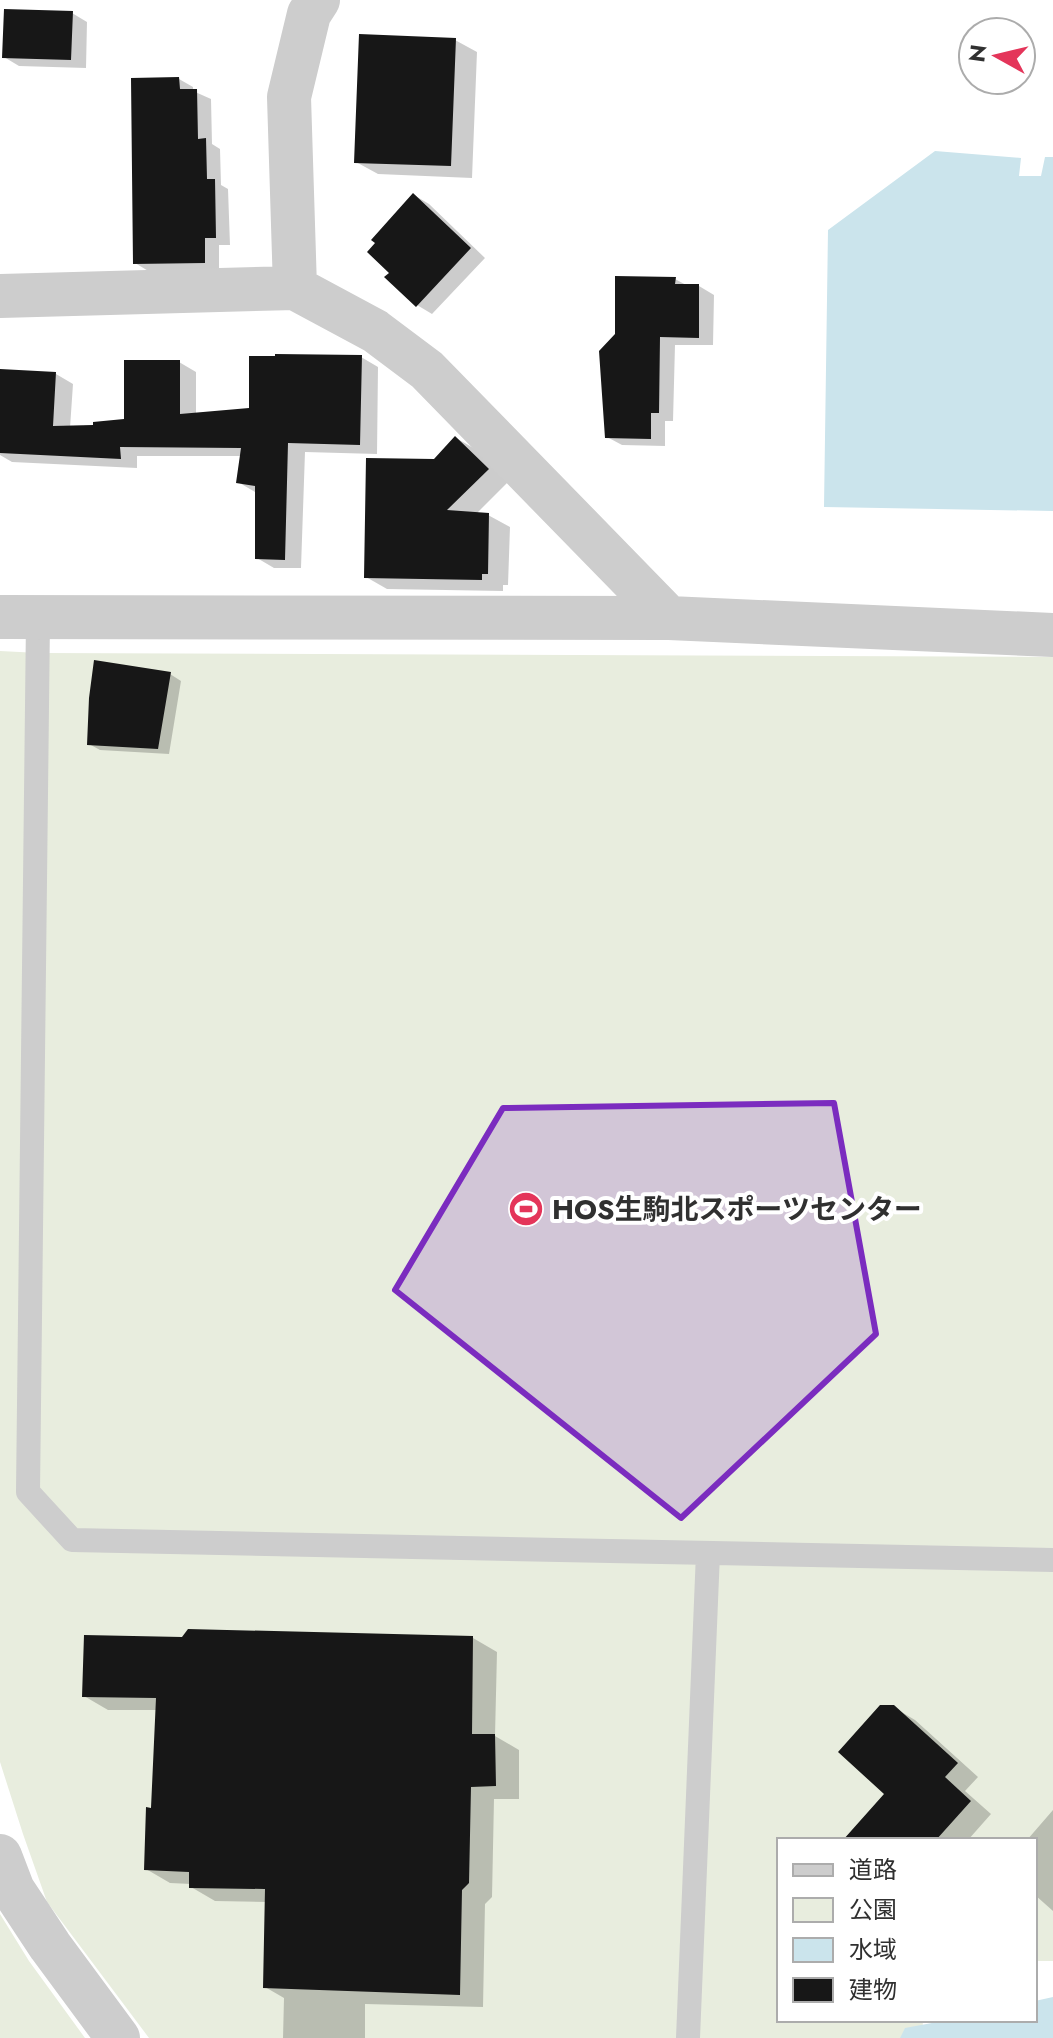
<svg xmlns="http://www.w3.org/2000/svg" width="1053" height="2038" font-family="Jost,'Noto Sans JP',sans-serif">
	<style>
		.green { fill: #e8edde }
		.water { fill: #cbe4ec }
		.shadow { fill: #0003 }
		.building { fill: #171717 }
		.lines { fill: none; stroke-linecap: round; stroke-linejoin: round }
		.lane { stroke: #cdcdcd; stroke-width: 24 }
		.street { stroke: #cdcdcd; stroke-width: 44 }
		.marked { fill: #7b2cbf; fill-opacity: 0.2; stroke: #7b2cbf; stroke-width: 6; stroke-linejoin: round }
		.labels { text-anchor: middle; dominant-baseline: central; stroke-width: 8; stroke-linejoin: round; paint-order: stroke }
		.poi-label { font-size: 28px; font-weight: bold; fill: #303030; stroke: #fff; text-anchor: start }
	</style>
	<rect width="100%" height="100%" fill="#fff"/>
	<path class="green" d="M 0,651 L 39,653 L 1053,657 L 1053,1961 L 1035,1961 L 1035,1840 L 779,1840 L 779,2020 L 923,2020 L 922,2038 L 149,2038 L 47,1902 L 23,1834 L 0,1762 Z
		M 0,1914 L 29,1961 L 85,2038 L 0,2038 Z"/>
	<path class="water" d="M 935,151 L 1021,158 L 1019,176 L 1041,176 L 1045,157 L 1053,157 L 1053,511 L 824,507 L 828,230 Z
		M 1053,1997 L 1053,2038 L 900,2038 L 905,2028 L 948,2020 L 1035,2020 L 1035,2001 Z"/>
	<path class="shadow" d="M 72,13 L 87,22 L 86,68 L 19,66 L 4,57 Z
		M 455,40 L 477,52 L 472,178 L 378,174 L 356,162 Z
		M 179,79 L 193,87 L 193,91 L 211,99 L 212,144 L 220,149 L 221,185 L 228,189 L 230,245 L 219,245 L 219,270 L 150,272 L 135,263 Z
		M 414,195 L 429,204 L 485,258 L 432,314 L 417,305 L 391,273 Z
		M 675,279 L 688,286 L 699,286 L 714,295 L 713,345 L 675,345 L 673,421 L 665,421 L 665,446 L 622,445 L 607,437 Z
		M 361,357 L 378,367 L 377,454 L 305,452 L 301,568 L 274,568 L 257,558 L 255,492 L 238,482 L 242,456 L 137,456 L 137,468 L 12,462 L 0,455 L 0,371 L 56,374 L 73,384 L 70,428 L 95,427 L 126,421 L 179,362 L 196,372 L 196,415 L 251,410 Z
		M 456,438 L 477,450 L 508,482 L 476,514 L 488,515 L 510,527 L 508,585 L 503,585 L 503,591 L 387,589 L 366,577 L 435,461 Z
		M 170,674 L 181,681 L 169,754 L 100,750 L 89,744 Z
		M 473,1638 L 497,1652 L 495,1736 L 519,1750 L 519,1799 L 494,1799 L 492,1897 L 485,1904 L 483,2007 L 365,2004 L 365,2038 L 283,2038 L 284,1998 L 265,1987 L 267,1902 L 215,1901 L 191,1887 L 191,1884 L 170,1883 L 146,1869 L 153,1810 L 158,1710 L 108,1710 L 84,1696 Z
		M 893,1707 L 915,1720 L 978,1777 L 965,1791 L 991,1814 L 968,1840 L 846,1840 L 887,1794 Z
		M 1053,1810 L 1053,1911 L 1035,1895 L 1035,1840 L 1027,1840 Z"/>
	<path class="building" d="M 4,9 L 73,11 L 71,60 L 2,58 Z
		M 359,34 L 456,38 L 451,166 L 354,163 Z
		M 179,77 L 180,89 L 197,89 L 198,139 L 206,138 L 207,179 L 215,179 L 216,238 L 205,238 L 205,263 L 133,264 L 131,78 Z
		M 413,193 L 471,248 L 416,307 L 384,277 L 389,273 L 367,252 L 375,243 L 371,240 Z
		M 615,276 L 676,277 L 675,284 L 699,284 L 699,338 L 660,337 L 659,413 L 651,413 L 651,439 L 605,438 L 599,351 L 615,334 Z
		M 275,354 L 362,355 L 360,445 L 288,443 L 285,560 L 255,559 L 255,486 L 236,483 L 241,448 L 120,447 L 121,459 L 0,453 L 0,369 L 56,372 L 53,426 L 93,425 L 93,422 L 124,419 L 124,360 L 180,360 L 180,414 L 249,408 L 249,356 L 275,356 Z
		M 455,436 L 489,469 L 447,510 L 489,513 L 488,574 L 482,574 L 482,580 L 364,578 L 366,458 L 434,459 Z
		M 94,660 L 171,672 L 158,749 L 87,745 L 89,698 Z
		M 188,1629 L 473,1636 L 472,1734 L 495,1734 L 496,1786 L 471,1787 L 469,1883 L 462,1890 L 460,1995 L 263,1988 L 265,1889 L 189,1888 L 189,1872 L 144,1870 L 146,1807 L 151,1808 L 156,1698 L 82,1697 L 84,1635 L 182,1637 Z
		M 880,1705 L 894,1705 L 958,1763 L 945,1777 L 971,1801 L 936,1840 L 843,1840 L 884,1794 L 838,1752 Z"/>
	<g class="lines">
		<path class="lane" d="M 38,619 L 28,1492 L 72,1540 L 1053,1560
			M 688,2038 L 708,1553"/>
		<path class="street" d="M 295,288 L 289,97 L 309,14 L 318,0
			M 0,296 L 295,288 L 375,331 L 427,370 L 669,618
			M 0,617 L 669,618 L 1053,635
			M 0,1856 L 13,1890 L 50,1946 L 118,2038"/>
	</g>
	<path class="marked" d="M 834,1103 L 876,1334 L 681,1518 L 395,1290 L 503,1108 Z"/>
	<defs>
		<g id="stadium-disc" transform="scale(1.8)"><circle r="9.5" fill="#e4355a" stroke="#fff"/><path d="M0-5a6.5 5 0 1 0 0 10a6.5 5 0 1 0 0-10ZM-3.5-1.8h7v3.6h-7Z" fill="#fff"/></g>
	</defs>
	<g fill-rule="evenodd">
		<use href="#stadium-disc" x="526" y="1209"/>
	</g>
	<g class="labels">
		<g class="poi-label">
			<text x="552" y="1209">HOS生駒北スポーツセンター</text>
		</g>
	</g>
	<rect x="777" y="1838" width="260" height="184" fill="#ffffff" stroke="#acacac" stroke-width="2"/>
	<rect x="793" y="1864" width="40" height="12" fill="#cdcdcd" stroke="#acacac" stroke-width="2"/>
	<text x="849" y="1878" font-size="24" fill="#303030">道路</text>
	<rect x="793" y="1898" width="40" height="24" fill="#e8edde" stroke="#acacac" stroke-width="2"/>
	<text x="849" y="1918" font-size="24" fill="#303030">公園</text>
	<rect x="793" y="1938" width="40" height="24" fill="#cbe4ec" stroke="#acacac" stroke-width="2"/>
	<text x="849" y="1958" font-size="24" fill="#303030">水域</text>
	<rect x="793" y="1978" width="40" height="24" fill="#171717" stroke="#acacac" stroke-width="2"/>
	<text x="849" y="1998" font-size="24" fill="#303030">建物</text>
	<g transform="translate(997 56) rotate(278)"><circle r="38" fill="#ffffff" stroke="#acacac" stroke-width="2"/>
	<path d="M0-6L14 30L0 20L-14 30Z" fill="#e4355a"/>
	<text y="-12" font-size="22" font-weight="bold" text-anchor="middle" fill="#303030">N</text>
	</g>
</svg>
